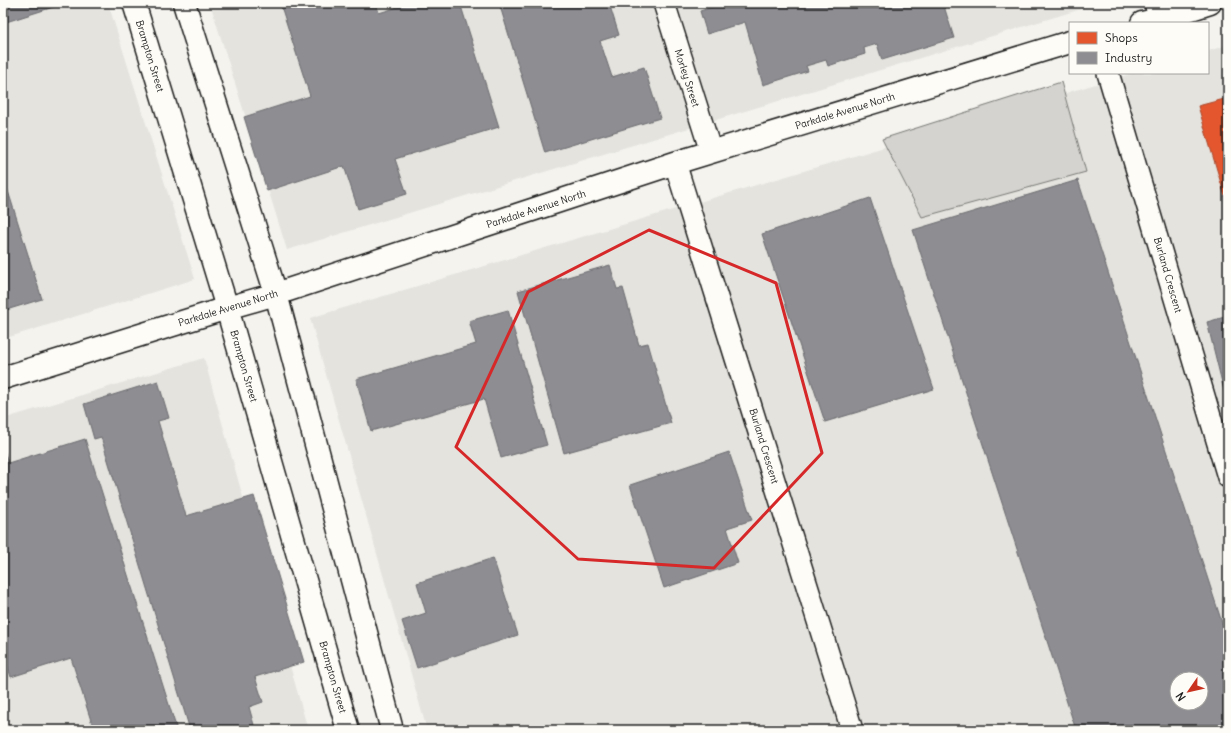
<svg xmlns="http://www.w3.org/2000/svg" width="1231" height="733" font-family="Delius,sans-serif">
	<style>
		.built { fill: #e4e3de; fill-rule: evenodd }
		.green { fill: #d4d3cf; stroke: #787876 }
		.shops { fill: #e4572e; stroke: #a84529 }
		.industry { fill: #8d8d92; stroke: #6b6b6f; fill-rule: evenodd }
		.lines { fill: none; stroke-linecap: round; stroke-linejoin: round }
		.minor-casing { stroke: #1c1c1c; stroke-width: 24 }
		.tertiary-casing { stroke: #1c1c1c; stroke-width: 25 }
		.secondary-casing { stroke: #1c1c1c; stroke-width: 25 }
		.minor { stroke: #fdfcf7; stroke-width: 21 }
		.tertiary { stroke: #fdfcf7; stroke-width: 22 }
		.secondary { stroke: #fdfcf7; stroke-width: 22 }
		.marked { fill: none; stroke: #d62828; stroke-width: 3; stroke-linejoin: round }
		.labels { text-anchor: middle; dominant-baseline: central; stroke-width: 4; stroke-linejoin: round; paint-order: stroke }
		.street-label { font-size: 10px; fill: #1c1c1c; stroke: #fdfcf7 }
	</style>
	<rect width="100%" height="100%" fill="#f4f3ee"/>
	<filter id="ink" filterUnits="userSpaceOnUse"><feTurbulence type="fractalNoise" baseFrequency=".025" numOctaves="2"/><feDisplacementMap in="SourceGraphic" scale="8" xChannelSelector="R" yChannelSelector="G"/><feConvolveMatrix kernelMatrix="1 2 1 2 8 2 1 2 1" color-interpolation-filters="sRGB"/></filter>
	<g filter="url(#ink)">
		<path class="built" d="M 3,3 L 108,3 L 195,279 L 3,339 Z
			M 210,3 L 1101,3 L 287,250 Z
			M 1228,45 L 1228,730 L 427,730 L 310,318 L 1133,73 L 1208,73 L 1208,51 ZM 1177,679 L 1201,679 L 1201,703 L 1177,703 Z
			M 204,358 L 308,730 L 3,730 L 3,419 Z"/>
		<path class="green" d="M 1061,82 L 1086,172 L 922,217 L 882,139 Z"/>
		<path class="shops" d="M 1228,98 L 1228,207 L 1198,106 Z"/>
		<path class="industry" d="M 3,3 L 66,3 L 3,23 Z
			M 280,3 L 376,3 L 379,13 L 411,3 L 460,3 L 499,127 L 395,159 L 407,194 L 358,209 L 344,166 L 267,191 L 244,117 L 310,96 Z
			M 499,3 L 609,3 L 619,35 L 600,41 L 612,77 L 644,67 L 660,118 L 545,153 Z
			M 725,3 L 943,3 L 954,38 L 882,60 L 877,44 L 864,48 L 865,54 L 828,66 L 826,60 L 806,66 L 808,71 L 763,85 L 745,22 L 707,34 L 700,11 Z
			M 3,175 L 42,299 L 3,311 Z
			M 1078,180 L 1228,641 L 1228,730 L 1076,730 L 913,230 ZM 1177,679 L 1201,679 L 1201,703 L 1177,703 Z
			M 870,198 L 934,389 L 825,422 L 762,234 Z
			M 610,265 L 617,289 L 623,288 L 639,345 L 648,343 L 671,423 L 564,453 L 518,291 Z
			M 508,310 L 547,445 L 501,458 L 484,399 L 371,431 L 356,379 L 476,344 L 469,321 Z
			M 1228,316 L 1228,407 L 1207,322 Z
			M 158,381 L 169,418 L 158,421 L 186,516 L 254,496 L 304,662 L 255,677 L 263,702 L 249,707 L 254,725 L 237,730 L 190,730 L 101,437 L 94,439 L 84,404 Z
			M 85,439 L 177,730 L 94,730 L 71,658 L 11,677 L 3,652 L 3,446 L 8,463 Z
			M 729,452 L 752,520 L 727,528 L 738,563 L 664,588 L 630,485 Z
			M 493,558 L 518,635 L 417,668 L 402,621 L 426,613 L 417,583 Z"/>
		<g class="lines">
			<g class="minor-casing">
				<path id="minor" d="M 664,3 L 711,152
					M 1155,3 L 1160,19
					M 1108,73 L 1228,477
					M 675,163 L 852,730"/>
			</g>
			<g class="tertiary-casing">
				<path id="tertiary" d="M 134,3 L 227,308 L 348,730
					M 184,3 L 276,294 L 392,730"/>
			</g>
			<g class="secondary-casing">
				<path id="secondary" d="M 1142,23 L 1160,19 L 1210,3
					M 3,378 L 227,308 L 276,294 L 675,163 L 1070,42"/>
			</g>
			<use href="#minor" class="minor"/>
			<use href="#tertiary" class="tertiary"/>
			<use href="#secondary" class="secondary"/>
		</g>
	</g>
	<path class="marked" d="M 649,230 L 776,283 L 822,453 L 714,568 L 578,559 L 456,447 L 528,292 Z"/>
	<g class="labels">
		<g class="street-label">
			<text transform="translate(150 56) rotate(73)">Brampton Street</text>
			<text transform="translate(687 78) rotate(72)">Morley Street</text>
			<text transform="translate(845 111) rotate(-17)">Parkdale Avenue North</text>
			<text transform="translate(536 209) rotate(-18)">Parkdale Avenue North</text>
			<text transform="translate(1168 275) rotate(74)">Burland Crescent</text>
			<text transform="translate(228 308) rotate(-17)">Parkdale Avenue North</text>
			<text transform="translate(244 366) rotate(74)">Brampton Street</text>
			<text transform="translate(764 446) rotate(73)">Burland Crescent</text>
			<text transform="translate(333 677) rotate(74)">Brampton Street</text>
		</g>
	</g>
	<rect width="1231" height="733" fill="none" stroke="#fdfcf7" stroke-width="16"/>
	<rect x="8" y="8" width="1215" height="717" fill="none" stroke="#1c1c1c" stroke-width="1.5" filter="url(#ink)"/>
	<rect x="1069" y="22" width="140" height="52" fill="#fdfcf7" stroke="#a3a29f"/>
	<rect x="1077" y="32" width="20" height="12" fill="#e4572e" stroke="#a3a29f"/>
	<text x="1105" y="42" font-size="12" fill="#1c1c1c">Shops</text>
	<rect x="1077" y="52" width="20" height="12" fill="#8d8d92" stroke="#a3a29f"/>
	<text x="1105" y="62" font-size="12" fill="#1c1c1c">Industry</text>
	<g transform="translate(1189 691) rotate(236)"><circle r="19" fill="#fdfcf7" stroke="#a3a29f"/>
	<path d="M0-3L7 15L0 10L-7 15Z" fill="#c8321e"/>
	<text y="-6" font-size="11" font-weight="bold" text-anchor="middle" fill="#1c1c1c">N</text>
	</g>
</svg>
